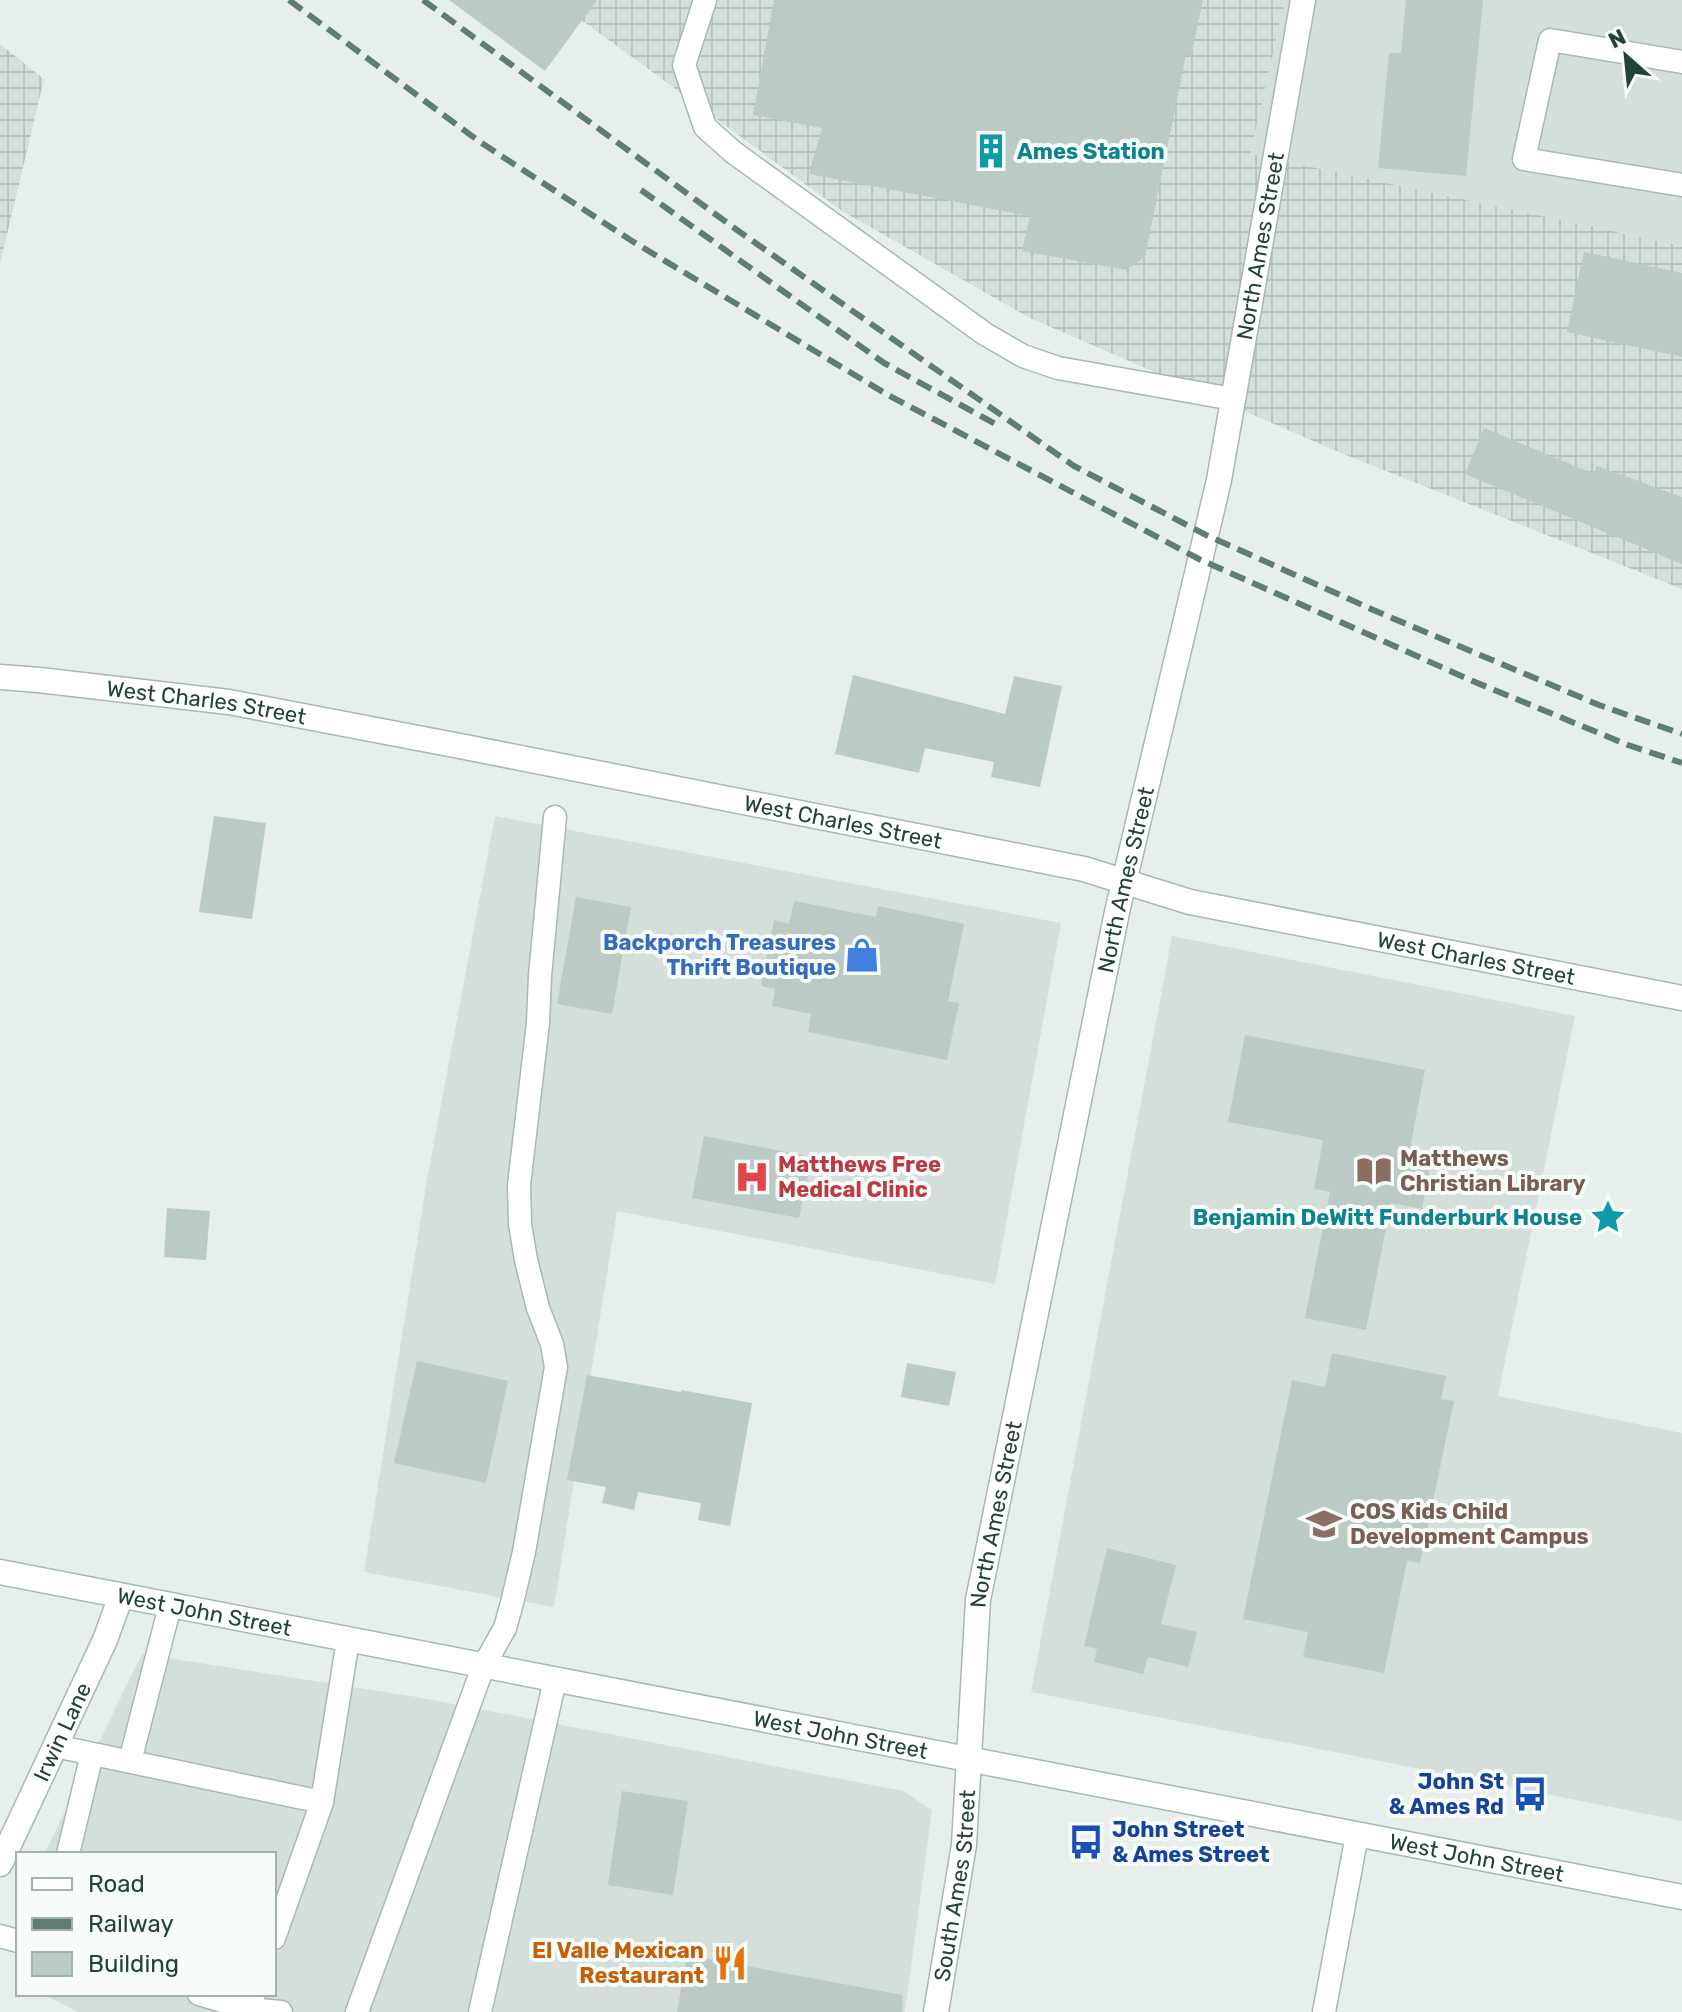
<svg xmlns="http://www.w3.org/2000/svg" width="1682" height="2012" font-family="Rubik,sans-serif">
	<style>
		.built { fill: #d4dfda }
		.industrial { fill: url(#industrial-grid) }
		.building { fill: #bbcac4 }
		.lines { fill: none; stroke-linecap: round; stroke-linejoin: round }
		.lane-casing { stroke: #a8b8b2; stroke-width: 25 }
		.street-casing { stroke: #a8b8b2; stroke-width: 27 }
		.secondary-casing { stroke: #a4bbb3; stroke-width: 27 }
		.lane { stroke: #fff; stroke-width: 22 }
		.street { stroke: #fff; stroke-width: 24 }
		.secondary { stroke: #fff; stroke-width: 24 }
		.rail { stroke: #5f7d75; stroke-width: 6; stroke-dasharray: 16 8; stroke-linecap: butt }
		.labels { text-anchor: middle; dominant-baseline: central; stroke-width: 8; stroke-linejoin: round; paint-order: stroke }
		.culture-label { font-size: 22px; font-weight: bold; fill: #0d838f; stroke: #f7fbf9; text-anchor: start }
		.street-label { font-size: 22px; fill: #24423a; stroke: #f7fbf9 }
		.shop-label { font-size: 22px; font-weight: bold; fill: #366cbe; stroke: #f7fbf9; text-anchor: end }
		.education-label { font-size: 22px; font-weight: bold; fill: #785e54; stroke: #f7fbf9; text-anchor: start }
		.health-label { font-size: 22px; font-weight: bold; fill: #be3a42; stroke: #f7fbf9; text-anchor: start }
		.transit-label { font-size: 22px; font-weight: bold; fill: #164399; stroke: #f7fbf9; text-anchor: end }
		.food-label { font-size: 22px; font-weight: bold; fill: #c56008; stroke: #f7fbf9; text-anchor: end }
	</style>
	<defs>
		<pattern id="industrial-grid" width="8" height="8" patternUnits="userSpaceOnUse" patternTransform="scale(2)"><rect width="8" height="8" fill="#d4dfda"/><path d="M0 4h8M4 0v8" fill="none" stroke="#b6c1bc"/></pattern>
	</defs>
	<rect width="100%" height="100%" fill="#e6efeb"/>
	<path class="built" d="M 1285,0 L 1682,0 L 1682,246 L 1249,154 Z
		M 495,816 L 1061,923 L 995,1284 L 617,1211 L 554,1607 L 364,1572 L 428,1174 Z
		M 1172,936 L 1575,1016 L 1498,1396 L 1682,1433 L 1682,1821 L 1031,1692 Z
		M 142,1654 L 417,1697 L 903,1791 L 932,1810 L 905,2012 L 78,2012 L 42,1994 L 274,1994 L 274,1854 L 44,1854 Z"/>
	<path class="industrial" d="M 554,0 L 1285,0 L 1250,154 L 1682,246 L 1682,589 L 1341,453 L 1030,318 L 842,211 Z
		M 0,44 L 44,79 L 0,264 Z"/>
	<path class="building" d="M 449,0 L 597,0 L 545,71 Z
		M 774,0 L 1203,0 L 1191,56 L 1186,55 L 1145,257 L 1127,270 L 1022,251 L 1030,216 L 809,174 L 822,128 L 753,115 Z
		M 1406,0 L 1483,0 L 1466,176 L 1378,168 L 1389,53 L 1401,53 Z
		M 1584,252 L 1682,273 L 1682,357 L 1567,332 Z
		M 1484,428 L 1594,474 L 1597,466 L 1682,497 L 1682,564 L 1465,474 Z
		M 853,675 L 1005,714 L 1014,676 L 1062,686 L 1040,787 L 991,777 L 994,762 L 925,748 L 919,773 L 835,754 Z
		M 214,816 L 266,823 L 252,919 L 199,912 Z
		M 576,897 L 631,907 L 612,1014 L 557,1004 Z
		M 794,901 L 876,917 L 878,906 L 964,924 L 948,1001 L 959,1003 L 947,1060 L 808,1032 L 811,1014 L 772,1006 L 775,989 L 761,986 L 774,920 L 789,924 Z
		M 1245,1035 L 1425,1070 L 1410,1148 L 1433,1152 L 1422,1209 L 1391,1203 L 1366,1330 L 1305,1318 L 1330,1192 L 1314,1189 L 1323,1140 L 1228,1122 Z
		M 704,1136 L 812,1157 L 799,1218 L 692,1198 Z
		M 167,1208 L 210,1211 L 206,1260 L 164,1257 Z
		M 1332,1353 L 1446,1376 L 1441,1399 L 1454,1401 L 1420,1563 L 1407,1561 L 1384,1673 L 1303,1657 L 1308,1632 L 1243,1619 L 1292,1380 L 1325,1387 Z
		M 417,1361 L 508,1381 L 486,1483 L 394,1463 Z
		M 907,1363 L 956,1372 L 949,1406 L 901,1397 Z
		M 587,1375 L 681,1392 L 681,1390 L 752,1403 L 730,1526 L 698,1520 L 701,1503 L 638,1492 L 634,1510 L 602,1503 L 606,1487 L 567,1480 Z
		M 1107,1548 L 1176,1565 L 1161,1624 L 1197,1632 L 1188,1667 L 1148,1657 L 1143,1674 L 1094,1662 L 1097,1649 L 1084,1646 Z
		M 622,1791 L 688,1801 L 673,1895 L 608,1885 Z
		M 687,1955 L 903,1995 L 902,2012 L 677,2012 Z"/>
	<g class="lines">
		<g class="lane-casing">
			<path id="lane" d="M 705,0 L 684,65 L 705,127 L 733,152 L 985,334 L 1023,356 L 1058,368 L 1233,399
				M 1682,62 L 1550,40 L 1524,159 L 1682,185
				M 55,1746 L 322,1802 L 274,1938
				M 130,1761 L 170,1606
				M 322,1802 L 348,1640
				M 68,1854 L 92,1754
				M 0,1936 L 18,1941
				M 199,1994 L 249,2009
				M 254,1994 L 249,2009 L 281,2012
				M 357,2012 L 483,1667 L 505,1628 L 512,1603 L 524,1552 L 556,1367 L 552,1344 L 538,1308 L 526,1260 L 520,1224 L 519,1185 L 538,1023 L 540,976 L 555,817
				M 480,2012 L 555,1680
				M 1324,2012 L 1357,1835"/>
		</g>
		<g class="street-casing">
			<g id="street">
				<path id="s1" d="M 0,677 L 39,680 L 229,702 L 465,747 L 1084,869 L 1190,902 L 1682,998"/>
				<path id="s2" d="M 0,1864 L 105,1640 L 121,1596"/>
				<path id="s3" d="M 936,2012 L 964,1845 L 978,1600 L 1117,912 L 1219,480 L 1303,0"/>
			</g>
		</g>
		<g class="secondary-casing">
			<g id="secondary">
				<path id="s4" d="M 0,1572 L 1682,1897"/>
			</g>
		</g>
		<use href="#lane" class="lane"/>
		<use href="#street" class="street"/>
		<use href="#secondary" class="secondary"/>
		<path class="rail" d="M 289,0 L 480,142 L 632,241 L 888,395 L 1199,559 L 1475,682 L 1628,745 L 1682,763
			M 423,0 L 737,230 L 1074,466 L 1206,535 L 1378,612 L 1599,705 L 1682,734
			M 641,190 L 884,363 L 1001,427"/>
	</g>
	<defs>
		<g id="building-bare" transform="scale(2.76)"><path d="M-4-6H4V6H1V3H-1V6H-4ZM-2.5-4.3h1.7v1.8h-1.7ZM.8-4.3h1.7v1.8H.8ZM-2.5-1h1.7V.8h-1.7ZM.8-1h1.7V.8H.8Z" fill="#0f9aa8" stroke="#f7fbf9" stroke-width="2.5" paint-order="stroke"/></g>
		<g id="shop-bare" transform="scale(2.76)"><path d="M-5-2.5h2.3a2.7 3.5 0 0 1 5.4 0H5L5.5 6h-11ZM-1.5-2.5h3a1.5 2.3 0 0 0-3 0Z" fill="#3f7fe0" stroke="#f7fbf9" stroke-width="2.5" paint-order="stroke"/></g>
		<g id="library-bare" transform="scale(2.76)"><path d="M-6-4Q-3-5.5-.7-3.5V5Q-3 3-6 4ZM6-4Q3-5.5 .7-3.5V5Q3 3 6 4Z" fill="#8d6e63" stroke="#f7fbf9" stroke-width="2.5" paint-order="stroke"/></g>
		<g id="hospital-bare" transform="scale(2.76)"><path d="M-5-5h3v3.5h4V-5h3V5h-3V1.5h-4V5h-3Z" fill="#e0444e" stroke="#f7fbf9" stroke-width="2.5" paint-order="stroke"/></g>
		<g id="sight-bare" transform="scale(2.76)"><path d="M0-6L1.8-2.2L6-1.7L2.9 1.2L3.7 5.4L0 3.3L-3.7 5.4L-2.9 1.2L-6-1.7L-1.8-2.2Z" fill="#0f9aa8" stroke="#f7fbf9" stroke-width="2.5" paint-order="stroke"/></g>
		<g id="school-bare" transform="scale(2.76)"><path d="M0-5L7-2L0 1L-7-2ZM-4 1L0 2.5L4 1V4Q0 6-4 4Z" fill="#8d6e63" stroke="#f7fbf9" stroke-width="2.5" paint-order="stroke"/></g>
		<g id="bus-bare" transform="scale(2.76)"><path d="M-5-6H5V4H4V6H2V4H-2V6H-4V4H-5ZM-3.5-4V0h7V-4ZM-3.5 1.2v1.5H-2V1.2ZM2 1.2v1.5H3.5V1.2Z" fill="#1a4fb4" stroke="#f7fbf9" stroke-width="2.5" paint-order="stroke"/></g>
		<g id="restaurant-bare" transform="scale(2.76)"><path d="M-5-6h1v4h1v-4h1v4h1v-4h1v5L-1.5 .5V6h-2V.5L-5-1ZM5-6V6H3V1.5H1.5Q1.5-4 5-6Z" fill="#e8710a" stroke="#f7fbf9" stroke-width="2.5" paint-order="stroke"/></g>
	</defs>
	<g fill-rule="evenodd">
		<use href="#building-bare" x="991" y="151"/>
		<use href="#shop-bare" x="862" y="955"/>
		<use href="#library-bare" x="1374" y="1171"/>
		<use href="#hospital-bare" x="752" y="1177"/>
		<use href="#sight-bare" x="1608" y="1217"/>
		<use href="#school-bare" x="1324" y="1524"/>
		<use href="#bus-bare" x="1530" y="1794"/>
		<use href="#bus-bare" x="1086" y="1842"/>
		<use href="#restaurant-bare" x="730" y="1963"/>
	</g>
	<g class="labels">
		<g class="culture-label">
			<text x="1017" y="151">Ames Station</text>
			<text x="1582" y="1217" text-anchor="end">Benjamin DeWitt Funderburk House</text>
		</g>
		<g class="street-label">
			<text stroke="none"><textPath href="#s3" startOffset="1798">North Ames Street</textPath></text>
			<text stroke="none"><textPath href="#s1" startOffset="208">West Charles Street</textPath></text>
			<text stroke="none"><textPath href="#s1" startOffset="856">West Charles Street</textPath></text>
			<text stroke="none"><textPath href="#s3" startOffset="1150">North Ames Street</textPath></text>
			<text stroke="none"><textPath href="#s1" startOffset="1504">West Charles Street</textPath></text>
			<text stroke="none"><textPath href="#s3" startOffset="502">North Ames Street</textPath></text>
			<text stroke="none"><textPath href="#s4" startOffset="208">West John Street</textPath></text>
			<text stroke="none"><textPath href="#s2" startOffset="146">Irwin Lane</textPath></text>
			<text stroke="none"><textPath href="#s4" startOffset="856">West John Street</textPath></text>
			<text stroke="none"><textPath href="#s4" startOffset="1504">West John Street</textPath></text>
			<text stroke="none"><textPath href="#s3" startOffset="128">South Ames Street</textPath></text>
		</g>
		<g class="shop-label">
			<text x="836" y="942">Backporch Treasures<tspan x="836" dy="25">Thrift Boutique</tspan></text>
		</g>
		<g class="education-label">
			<text x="1400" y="1158">Matthews<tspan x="1400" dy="25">Christian Library</tspan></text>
			<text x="1350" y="1511">COS Kids Child<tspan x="1350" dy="25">Development Campus</tspan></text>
		</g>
		<g class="health-label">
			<text x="778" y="1164">Matthews Free<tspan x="778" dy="25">Medical Clinic</tspan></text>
		</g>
		<g class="transit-label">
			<text x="1504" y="1781">John St<tspan x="1504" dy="25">&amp; Ames Rd</tspan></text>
			<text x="1112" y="1829" text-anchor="start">John Street<tspan x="1112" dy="25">&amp; Ames Street</tspan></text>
		</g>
		<g class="food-label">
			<text x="704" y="1950">El Valle Mexican<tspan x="704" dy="25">Restaurant</tspan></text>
		</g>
	</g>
	<rect x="16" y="1852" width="260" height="144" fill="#f7fbf9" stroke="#a3b1ad" stroke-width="2"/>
	<rect x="32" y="1878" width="40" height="12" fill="#ffffff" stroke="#a3b1ad" stroke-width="2"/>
	<text x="88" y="1892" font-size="24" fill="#24423a">Road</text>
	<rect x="32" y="1918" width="40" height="12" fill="#5f7d75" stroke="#a3b1ad" stroke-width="2"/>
	<text x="88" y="1932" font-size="24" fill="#24423a">Railway</text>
	<rect x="32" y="1952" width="40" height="24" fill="#bbcac4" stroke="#a3b1ad" stroke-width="2"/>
	<text x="88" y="1972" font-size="24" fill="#24423a">Building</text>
	<g transform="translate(1626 56) rotate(333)" stroke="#f7fbf9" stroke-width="6" paint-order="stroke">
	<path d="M0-6L14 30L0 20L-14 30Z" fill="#24423a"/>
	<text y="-12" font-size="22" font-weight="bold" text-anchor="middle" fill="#24423a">N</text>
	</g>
</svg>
